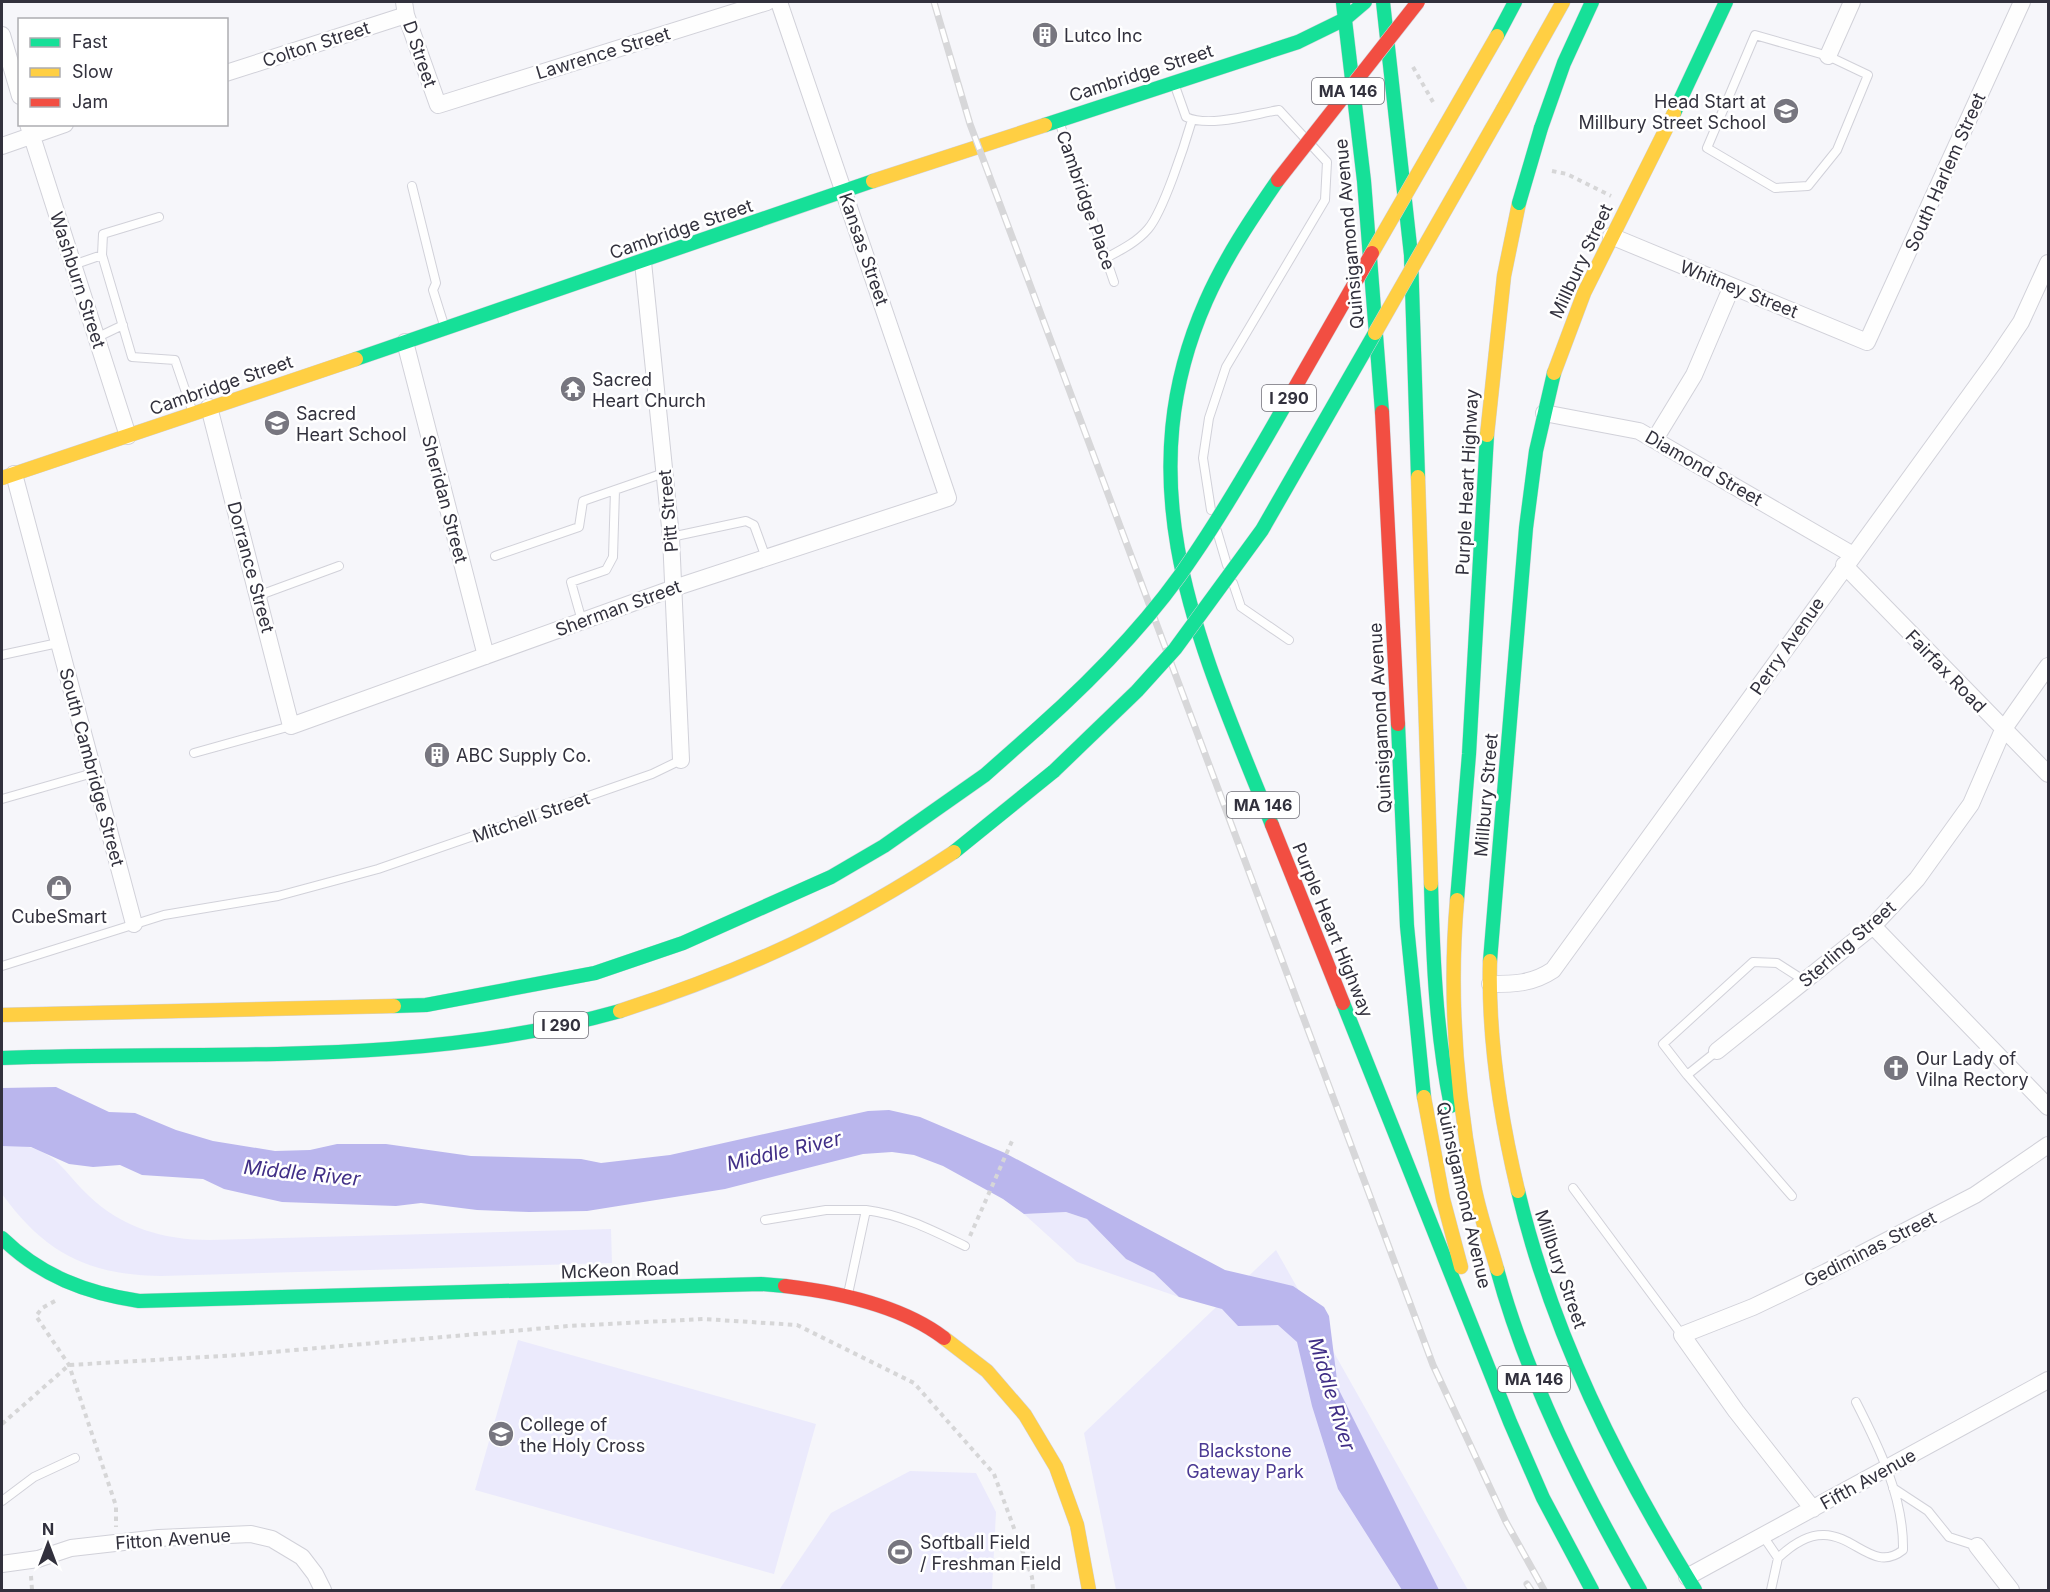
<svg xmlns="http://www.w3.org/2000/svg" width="2050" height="1592" font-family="Inter,sans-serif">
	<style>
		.green { fill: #ebeafc }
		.water { fill: #bab6ed }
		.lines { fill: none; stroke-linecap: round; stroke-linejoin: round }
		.lane-casing { stroke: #d1d1d9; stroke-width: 10 }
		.street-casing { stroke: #d1d1d9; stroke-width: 18 }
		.fast-casing { stroke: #d1d1d9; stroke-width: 15 }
		.slow-casing { stroke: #d1d1d9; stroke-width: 15 }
		.jam-casing { stroke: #d1d1d9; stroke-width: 15 }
		.path { stroke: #d6d6d7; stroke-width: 4; stroke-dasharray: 4.5 4.5; stroke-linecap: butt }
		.lane { stroke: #fefefe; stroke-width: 8 }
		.street { stroke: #fefefe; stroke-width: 16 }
		.fast { stroke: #16e098; stroke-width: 14 }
		.slow { stroke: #ffcf43; stroke-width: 14 }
		.jam { stroke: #f24e42; stroke-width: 14 }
		.rail-casing { stroke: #d7d7d9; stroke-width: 7 }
		.rail { stroke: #fff; stroke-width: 4.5; stroke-dasharray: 14; stroke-linecap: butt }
		.fast-bridge-casing { stroke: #d1d1d9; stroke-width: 15; stroke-linecap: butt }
		.slow-bridge-casing { stroke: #d1d1d9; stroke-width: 15; stroke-linecap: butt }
		.jam-bridge-casing { stroke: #d1d1d9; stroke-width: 15; stroke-linecap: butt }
		.fast-bridge { stroke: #16e098; stroke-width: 14 }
		.slow-bridge { stroke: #ffcf43; stroke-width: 14 }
		.jam-bridge { stroke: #f24e42; stroke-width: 14 }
		.labels { text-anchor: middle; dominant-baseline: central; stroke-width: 5; stroke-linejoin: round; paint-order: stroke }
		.shield { fill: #fff; stroke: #706f77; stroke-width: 1.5 }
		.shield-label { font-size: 16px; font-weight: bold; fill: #32313d }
		.poi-label { font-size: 18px; fill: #32313d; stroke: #fff; text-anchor: start }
		.street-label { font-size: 18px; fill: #32313d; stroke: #fff }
		.park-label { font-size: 18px; fill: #4b3a94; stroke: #fff }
		.water-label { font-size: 20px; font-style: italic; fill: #412f87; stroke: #fff }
	</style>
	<rect width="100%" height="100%" fill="#f6f6fa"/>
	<path class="green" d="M 19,1145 C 57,1151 63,1171 88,1195 C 122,1228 164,1240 210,1240 L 611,1229 L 612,1263 L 161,1276 C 88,1275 45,1253 2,1194 L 2,1146 Z
		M 1066,1212 L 1087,1219 L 1126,1259 L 1154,1273 L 1179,1297 L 1077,1262 L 1024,1214 Z
		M 1276,1250 L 1468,1590 L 1116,1590 L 1084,1433 Z
		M 518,1340 L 816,1424 L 774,1574 L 475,1490 Z
		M 910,1471 L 976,1473 L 996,1512 L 992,1590 L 779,1590 L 831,1513 Z"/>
	<path class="water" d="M 56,1087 L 109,1112 L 135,1113 L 176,1130 L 213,1141 L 275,1151 L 310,1150 L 337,1144 L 386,1144 L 471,1156 L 581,1159 L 601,1163 L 670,1155 L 868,1111 L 889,1110 L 920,1117 L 1005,1153 L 1225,1270 L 1293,1286 L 1324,1307 L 1329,1316 L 1338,1388 L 1439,1590 L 1402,1590 L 1338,1489 L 1312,1406 L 1297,1342 L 1278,1325 L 1238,1326 L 1222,1309 L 1179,1297 L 1154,1273 L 1126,1259 L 1087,1219 L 1066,1212 L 1024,1214 L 1003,1199 L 943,1166 L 914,1155 L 892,1152 L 863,1154 L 725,1189 L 587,1211 L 529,1212 L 477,1210 L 421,1203 L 396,1206 L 282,1202 L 224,1189 L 203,1179 L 142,1175 L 120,1165 L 93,1167 L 69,1164 L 31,1147 L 2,1146 L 2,1088 Z"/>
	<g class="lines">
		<g class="lane-casing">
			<path id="lane" d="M 1755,35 L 1828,56 L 1868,75 L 1837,150 L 1808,186 L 1775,188 L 1707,148 Z
				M 1175,86 L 1186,117 C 1209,128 1254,114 1279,110 L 1327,162 L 1325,200 L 1226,367 L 1209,418 L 1203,458 L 1211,510
				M 1060,124 L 1114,282
				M 412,186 L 436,283 L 433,290 L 444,325
				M 102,255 L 103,234 L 159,217
				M 1106,258 C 1121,250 1137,242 1148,229 C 1163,212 1185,144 1192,120
				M 73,265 L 102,255 L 132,357 L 175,360 L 192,410
				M 96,338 L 123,325
				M 1217,531 L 1227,565
				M 671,537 L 746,521 L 754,525 L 766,558
				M 495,556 L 579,527 L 583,501 L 664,473
				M 1233,583 L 1241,607 L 1289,640
				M 260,595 L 339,566
				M 582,621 L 571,582 L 606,570 L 613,557 L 615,490
				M 2,655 L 58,643
				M 194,753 L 291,726
				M 2,799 L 93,773
				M 2,966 L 164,915 L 278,896 L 378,869 L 652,774 L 681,760
				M 1717,1051 L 1687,1075 L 1792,1196
				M 1687,1075 L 1663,1044 L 1753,962 L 1777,963 L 1805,981
				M 1573,1188 L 1682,1335
				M 765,1220 L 826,1210 L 866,1210
				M 848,1294 L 866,1210 C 903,1215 932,1230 965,1246
				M 1893,1488 L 1928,1511 L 1949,1537 L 1977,1546
				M 2,1501 L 34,1477 L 75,1458
				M 1763,1536 L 1778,1558 C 1842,1496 1863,1582 1903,1550 C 1904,1498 1879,1447 1856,1402
				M 1771,1590 L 1778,1558"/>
		</g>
		<g class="street-casing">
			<path id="street" d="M 404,2 L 406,15 L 438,105 L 767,2
				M 2,35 L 20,96
				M 1828,56 L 1852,2
				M 226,73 L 406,15
				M 28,124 L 128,436
				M 2,146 L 65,124
				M 1611,236 L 1867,342 L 2022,2
				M 643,262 L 671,537 L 681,760
				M 405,342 L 486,656
				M 209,407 L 291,726 L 674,588 L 948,498 L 779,2
				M 1544,413 L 1639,431 L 1853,555
				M 1655,439 L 1694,375 L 1732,286
				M 14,474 L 134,924
				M 1844,565 L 2048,774
				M 1873,926 L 2048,1107
				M 1490,984 C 1514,984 1532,984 1553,970 L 1994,362 L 2021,322 L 2048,263
				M 1717,1051 L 1873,926 L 1917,879 L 1971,804 L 2003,730 L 2048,666
				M 1813,1509 L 1736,1411 L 1682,1335 L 1753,1307 L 1826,1272 L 1975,1195 L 2048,1145
				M 1977,1546 L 2011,1590
				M 2,1564 L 38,1559 L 71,1548 L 159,1538 L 251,1534 L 272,1539 L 302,1557 L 315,1574 L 323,1590
				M 1687,1577 L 2048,1380"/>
		</g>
		<g class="fast-casing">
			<path id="fast" d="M 1383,2 L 1411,255 L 1418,477
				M 1343,3 L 1364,181 L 1382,412
				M 1497,36 L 1515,2
				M 1674,113 L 1726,2
				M 1045,125 L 1298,42 L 1345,19 L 1365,2
				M 1541,128 L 1564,63 L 1592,2
				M 356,359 L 873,181
				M 1398,724 L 1407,926 L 1424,1097
				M 1272,825 C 1202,650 1123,489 1206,301 C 1225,258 1251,219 1278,180
				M 954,852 L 1054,771
				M 1431,884 C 1433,959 1436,1033 1451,1106
				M 1457,900 L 1469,754 L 1487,435
				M 1490,961 L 1526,528 L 1536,451 L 1554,373
				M 1343,1003 L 1510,1422 L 1543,1498 L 1592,1590
				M 394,1006 L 426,1005 L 595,973 L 683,943 L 831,877 L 884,846 L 985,775 L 1038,728
				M 2,1058 C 208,1050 419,1068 620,1011
				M 1518,1191 C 1552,1334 1618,1465 1695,1590
				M 2,1238 C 41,1276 86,1293 139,1301 L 761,1284 L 785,1286
				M 1497,1269 C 1527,1380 1583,1490 1640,1590"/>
		</g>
		<g class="slow-casing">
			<path id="slow" d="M 1503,109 L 1563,2
				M 873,181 L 1045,125
				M 1554,373 L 1584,293 L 1674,113
				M 1487,435 L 1504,276 L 1519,203
				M 1418,477 L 1431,884
				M 2,478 L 356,359
				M 1457,900 C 1449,992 1456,1089 1473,1180 C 1478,1210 1489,1240 1497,1269
				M 1490,961 C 1488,1038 1500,1116 1518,1191
				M 620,1011 C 746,970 844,925 954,852
				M 2,1015 L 394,1006
				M 1424,1097 L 1443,1199 L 1461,1267
				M 944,1338 L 987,1371 L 1025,1415 L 1056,1467 L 1077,1525 L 1089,1590"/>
		</g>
		<g class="jam-casing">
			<path id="jam" d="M 1382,412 L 1398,724
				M 1272,825 L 1343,1003
				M 785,1286 C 836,1292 902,1306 944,1338"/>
		</g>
		<path class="path" d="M 1413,67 L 1433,102
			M 1552,171 L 1567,174 L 1611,196
			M 970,1236 L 1012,1141
			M 55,1301 L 42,1308 L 36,1316 L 69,1365 L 116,1506 L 116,1527
			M 2,1424 L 69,1365 L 238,1355 L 569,1326 L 703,1319 L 797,1325 L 914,1383 L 994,1474 L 1032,1577 L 1033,1590
			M 31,1576 L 32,1590"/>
		<use href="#lane" class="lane"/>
		<use href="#street" class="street"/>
		<use href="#fast" class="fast"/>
		<use href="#slow" class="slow"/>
		<use href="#jam" class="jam"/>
		<g class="rail-casing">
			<path id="rail" d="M 934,2 L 970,124 L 1433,1365 L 1506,1522 L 1544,1590
				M 1527,1584 L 1531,1590"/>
		</g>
		<use href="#rail" class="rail"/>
		<g class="fast-bridge-casing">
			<path id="fast-bridge" d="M 1519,203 L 1541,128
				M 1038,728 C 1095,677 1152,619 1194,555 C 1228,505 1259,451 1289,398
				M 1054,771 L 1137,691 L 1175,649 L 1262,530 L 1375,333"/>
		</g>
		<g class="slow-bridge-casing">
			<path id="slow-bridge" d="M 1372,253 L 1497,36
				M 1375,333 L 1503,109"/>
		</g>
		<g class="jam-bridge-casing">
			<path id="jam-bridge" d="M 1278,180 L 1418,2
				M 1289,398 L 1372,253"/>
		</g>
		<use href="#fast-bridge" class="fast-bridge"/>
		<use href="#slow-bridge" class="slow-bridge"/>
		<use href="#jam-bridge" class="jam-bridge"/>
	</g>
	<defs>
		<g id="building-disc" transform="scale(1.35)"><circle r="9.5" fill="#77767f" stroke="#fff"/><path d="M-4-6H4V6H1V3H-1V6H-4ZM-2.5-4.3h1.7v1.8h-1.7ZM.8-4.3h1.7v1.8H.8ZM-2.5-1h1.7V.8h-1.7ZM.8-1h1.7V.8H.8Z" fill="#fff"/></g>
		<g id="school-disc" transform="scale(1.35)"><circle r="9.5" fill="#77767f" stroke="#fff"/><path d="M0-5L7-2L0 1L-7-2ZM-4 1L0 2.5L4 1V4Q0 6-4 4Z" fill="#fff"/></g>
		<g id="temple-disc" transform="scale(1.35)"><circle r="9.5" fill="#77767f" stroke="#fff"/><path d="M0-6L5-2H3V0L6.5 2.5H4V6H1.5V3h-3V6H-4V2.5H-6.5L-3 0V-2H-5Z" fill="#fff"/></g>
		<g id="shop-disc" transform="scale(1.35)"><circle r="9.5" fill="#77767f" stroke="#fff"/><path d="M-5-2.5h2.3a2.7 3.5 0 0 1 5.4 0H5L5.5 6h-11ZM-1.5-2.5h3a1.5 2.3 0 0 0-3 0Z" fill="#fff"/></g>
		<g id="church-disc" transform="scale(1.35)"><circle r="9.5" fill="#77767f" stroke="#fff"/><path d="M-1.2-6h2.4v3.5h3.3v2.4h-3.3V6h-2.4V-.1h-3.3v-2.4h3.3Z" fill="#fff"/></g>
		<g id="university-disc" transform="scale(1.35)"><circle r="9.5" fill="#77767f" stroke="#fff"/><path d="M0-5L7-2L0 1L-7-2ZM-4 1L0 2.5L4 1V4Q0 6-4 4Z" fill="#fff"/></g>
		<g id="stadium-disc" transform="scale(1.35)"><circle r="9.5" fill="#77767f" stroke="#fff"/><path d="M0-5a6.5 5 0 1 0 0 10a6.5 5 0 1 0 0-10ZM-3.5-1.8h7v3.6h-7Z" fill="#fff"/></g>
	</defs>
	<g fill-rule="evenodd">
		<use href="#building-disc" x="1045" y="35"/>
		<use href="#school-disc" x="1786" y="111"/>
		<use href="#temple-disc" x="573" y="389"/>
		<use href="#school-disc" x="277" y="423"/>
		<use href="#building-disc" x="437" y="755"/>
		<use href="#shop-disc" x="59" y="888"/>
		<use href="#church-disc" x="1896" y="1068"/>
		<use href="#university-disc" x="501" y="1434"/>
		<use href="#stadium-disc" x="900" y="1552"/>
	</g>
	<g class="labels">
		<g class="shield">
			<rect x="1312" y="78" width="72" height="26" rx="4.5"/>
			<rect x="1262" y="385" width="54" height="26" rx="4.5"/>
			<rect x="1227" y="792" width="72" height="26" rx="4.5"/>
			<rect x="534" y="1012" width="54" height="26" rx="4.5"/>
			<rect x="1498" y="1366" width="72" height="26" rx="4.5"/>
		</g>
		<g class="shield-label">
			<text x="1348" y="91">MA 146</text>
			<text x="1289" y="398">I 290</text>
			<text x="1263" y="805">MA 146</text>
			<text x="561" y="1025">I 290</text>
			<text x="1534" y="1379">MA 146</text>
		</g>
		<g class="poi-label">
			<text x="1064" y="35">Lutco Inc</text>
			<text x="1766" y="101" text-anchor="end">Head Start at<tspan x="1766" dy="21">Millbury Street School</tspan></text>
			<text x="592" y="379">Sacred<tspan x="592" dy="21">Heart Church</tspan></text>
			<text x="296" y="413">Sacred<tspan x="296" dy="21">Heart School</tspan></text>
			<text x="456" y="755">ABC Supply Co.</text>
			<text x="59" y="916" text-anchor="middle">CubeSmart</text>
			<text x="1916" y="1058">Our Lady of<tspan x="1916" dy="21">Vilna Rectory</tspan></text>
			<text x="520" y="1424">College of<tspan x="520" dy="21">the Holy Cross</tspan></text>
			<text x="920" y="1542">Softball Field<tspan x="920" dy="21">/ Freshman Field</tspan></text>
		</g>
		<g class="street-label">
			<text transform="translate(316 44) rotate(-18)">Colton Street</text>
			<text transform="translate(603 53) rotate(-17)">Lawrence Street</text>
			<text transform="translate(420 54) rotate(71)">D Street</text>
			<text transform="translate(1141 73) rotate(-18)">Cambridge Street</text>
			<text transform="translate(1945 172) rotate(-66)">South Harlem Street</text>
			<text transform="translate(1086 200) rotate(71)">Cambridge Place</text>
			<text transform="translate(681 229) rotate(-19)">Cambridge Street</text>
			<text transform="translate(1349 234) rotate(-95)">Quinsigamond Avenue</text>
			<text transform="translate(864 249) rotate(71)">Kansas Street</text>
			<text transform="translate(1581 261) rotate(-65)">Millbury Street</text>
			<text transform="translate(78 280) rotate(72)">Washburn Street</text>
			<text transform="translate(1739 289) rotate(22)">Whitney Street</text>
			<text transform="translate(221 385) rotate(-19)">Cambridge Street</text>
			<text transform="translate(1704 468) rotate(30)">Diamond Street</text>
			<text transform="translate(1467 482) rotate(-87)">Purple Heart Highway</text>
			<text transform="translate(445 499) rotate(75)">Sheridan Street</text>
			<text transform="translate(668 511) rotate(-95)">Pitt Street</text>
			<text transform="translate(251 567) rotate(75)">Dorrance Street</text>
			<text transform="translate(618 608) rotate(-20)">Sherman Street</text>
			<text transform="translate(1787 646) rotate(-55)">Perry Avenue</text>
			<text transform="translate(1946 671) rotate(46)">Fairfax Road</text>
			<text transform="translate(1380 718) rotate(-93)">Quinsigamond Avenue</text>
			<text transform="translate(92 767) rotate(75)">South Cambridge Street</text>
			<text transform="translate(1486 795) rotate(-85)">Millbury Street</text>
			<text transform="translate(531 817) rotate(-19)">Mitchell Street</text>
			<text transform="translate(1333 930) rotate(68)">Purple Heart Highway</text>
			<text transform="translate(1847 944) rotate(-41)">Sterling Street</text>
			<text transform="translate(1464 1195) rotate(77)">Quinsigamond Avenue</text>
			<text transform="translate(1870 1249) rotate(-27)">Gediminas Street</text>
			<text transform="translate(1561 1269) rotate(71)">Millbury Street</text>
			<text transform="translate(620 1270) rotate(-2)">McKeon Road</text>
			<text transform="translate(1868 1479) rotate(-29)">Fifth Avenue</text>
			<text transform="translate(173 1539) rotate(-4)">Fitton Avenue</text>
		</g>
		<g class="park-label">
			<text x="1245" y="1450">Blackstone<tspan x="1245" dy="21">Gateway Park</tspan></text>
		</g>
		<g class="water-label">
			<text transform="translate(784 1151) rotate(-13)">Middle River</text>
			<text transform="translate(302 1173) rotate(6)">Middle River</text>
			<text transform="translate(1332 1394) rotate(73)">Middle River</text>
		</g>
	</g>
	<rect width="2050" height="1592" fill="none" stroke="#32313d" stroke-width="6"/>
	<rect x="18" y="18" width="210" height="108" fill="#ffffff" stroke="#adadb1" stroke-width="1.5"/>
	<rect x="30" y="38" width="30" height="9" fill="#16e098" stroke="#adadb1" stroke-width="1.5"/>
	<text x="72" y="48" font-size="18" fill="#32313d">Fast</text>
	<rect x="30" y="68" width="30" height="9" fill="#ffcf43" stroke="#adadb1" stroke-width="1.5"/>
	<text x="72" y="78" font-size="18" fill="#32313d">Slow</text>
	<rect x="30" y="98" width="30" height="9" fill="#f24e42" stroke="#adadb1" stroke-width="1.5"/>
	<text x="72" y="108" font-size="18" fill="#32313d">Jam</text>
	<g transform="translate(48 1544)" stroke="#ffffff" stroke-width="4.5" paint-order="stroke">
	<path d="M0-4.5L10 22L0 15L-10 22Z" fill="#32313d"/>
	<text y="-9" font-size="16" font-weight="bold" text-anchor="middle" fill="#32313d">N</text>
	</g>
</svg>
